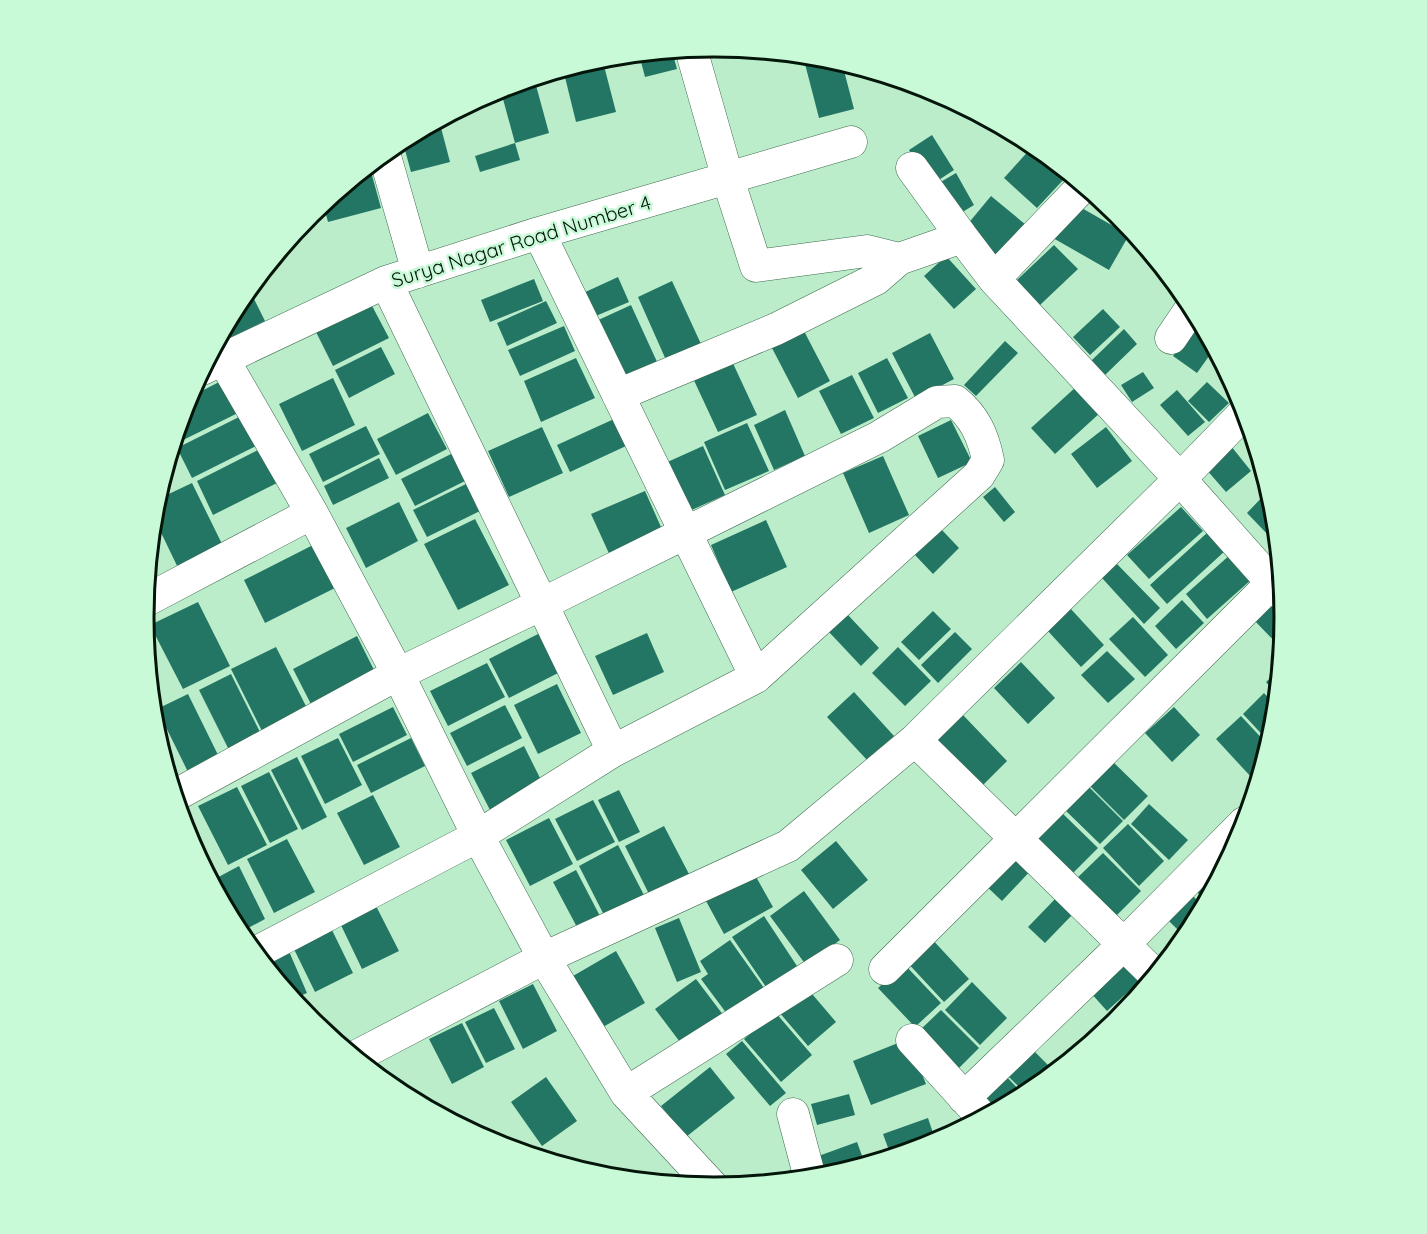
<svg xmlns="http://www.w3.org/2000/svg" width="1427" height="1234" font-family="Quicksand,sans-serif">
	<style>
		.building { fill: #237664 }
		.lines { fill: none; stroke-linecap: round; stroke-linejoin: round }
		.minor-casing { stroke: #3e6b4e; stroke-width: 33 }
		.minor { stroke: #fff; stroke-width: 32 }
		.labels { text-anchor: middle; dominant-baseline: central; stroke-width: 5; stroke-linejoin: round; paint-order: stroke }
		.street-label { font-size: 20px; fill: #04160a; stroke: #c9fad8 }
		.rim { fill: none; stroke: #04160a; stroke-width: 3 }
	</style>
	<rect width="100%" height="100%" fill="#bcedcb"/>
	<path class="building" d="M 672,51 L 677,69 L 645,77 L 639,54 Z
		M 817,57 L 842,63 L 854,109 L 819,118 L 804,60 Z
		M 602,58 L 616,112 L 576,122 L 563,69 Z
		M 534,78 L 549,133 L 515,143 L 500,88 Z
		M 439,120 L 450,162 L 411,172 L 402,139 Z
		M 932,135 L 954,170 L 931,185 L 909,150 Z
		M 515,143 L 520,160 L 480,172 L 475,156 Z
		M 1032,147 L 1065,178 L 1037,208 L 1004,178 Z
		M 370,168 L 381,208 L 328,222 L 323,203 L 363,170 Z
		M 956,173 L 974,205 L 951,219 L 932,187 Z
		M 991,196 L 1026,225 L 997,260 L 962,231 Z
		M 1073,203 L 1129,235 L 1109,270 L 1053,238 Z
		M 1054,245 L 1078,269 L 1040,305 L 1017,280 Z
		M 946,256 L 976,289 L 954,309 L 924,276 Z
		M 618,277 L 629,302 L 591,318 L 581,294 Z
		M 534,279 L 543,301 L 490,322 L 481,300 Z
		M 672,281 L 701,344 L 666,360 L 638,297 Z
		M 251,293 L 265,321 L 223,342 L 220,336 L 239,300 Z
		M 546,301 L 557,323 L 507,346 L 497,323 Z
		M 370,302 L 389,338 L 333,366 L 315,330 Z
		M 631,305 L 658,364 L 620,380 L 594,322 Z
		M 1103,309 L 1120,327 L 1090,355 L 1073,337 Z
		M 1195,325 L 1205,332 L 1214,349 L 1197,373 L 1173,356 Z
		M 564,326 L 575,351 L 520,376 L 508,350 Z
		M 1124,329 L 1137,344 L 1105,375 L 1091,361 Z
		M 804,331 L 830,381 L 798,398 L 772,348 Z
		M 930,333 L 954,379 L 916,399 L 892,353 Z
		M 1005,341 L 1018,353 L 976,396 L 964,385 Z
		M 381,347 L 395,374 L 349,398 L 335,370 Z
		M 730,357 L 757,415 L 718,432 L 691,374 Z
		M 576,358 L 595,398 L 541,422 L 524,381 Z
		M 887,358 L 908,398 L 878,413 L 858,373 Z
		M 1143,372 L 1154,388 L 1132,402 L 1121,385 Z
		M 852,375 L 874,418 L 841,434 L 819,391 Z
		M 333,378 L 355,425 L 302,451 L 279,404 Z
		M 223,380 L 240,412 L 179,442 L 175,435 L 186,399 Z
		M 1207,382 L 1229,403 L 1209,422 L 1188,401 Z
		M 1077,386 L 1101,412 L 1055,454 L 1031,428 Z
		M 1177,390 L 1205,422 L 1188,436 L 1160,405 Z
		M 785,410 L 805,456 L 774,470 L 754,425 Z
		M 428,413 L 447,449 L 396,475 L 377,439 Z
		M 243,415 L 258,445 L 192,478 L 177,448 Z
		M 614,419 L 626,446 L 570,472 L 557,445 Z
		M 951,420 L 972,462 L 938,478 L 918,436 Z
		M 747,423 L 769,471 L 725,490 L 704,442 Z
		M 366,426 L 380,454 L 323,482 L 309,454 Z
		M 542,427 L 563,473 L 509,497 L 488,451 Z
		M 1106,427 L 1132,461 L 1097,488 L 1071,454 Z
		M 703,446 L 725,495 L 685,513 L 663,464 Z
		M 1231,446 L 1251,471 L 1226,492 L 1205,468 Z
		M 262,448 L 279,482 L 213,515 L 197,481 Z
		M 453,453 L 467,480 L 415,506 L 401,479 Z
		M 883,456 L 909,515 L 869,533 L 843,473 Z
		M 379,458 L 389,478 L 333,505 L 324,486 Z
		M 192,483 L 226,552 L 181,574 L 153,516 L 154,505 L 156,500 Z
		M 466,484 L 480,511 L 427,537 L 413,510 Z
		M 995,487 L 1015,512 L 1004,522 L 983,497 Z
		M 645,491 L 665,536 L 612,560 L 591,514 Z
		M 1267,492 L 1273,506 L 1276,540 L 1275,542 L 1247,513 Z
		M 399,502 L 418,541 L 366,568 L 346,528 Z
		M 1181,507 L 1203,531 L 1149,579 L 1127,555 Z
		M 475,519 L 509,585 L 458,610 L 424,544 Z
		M 766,520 L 787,567 L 731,592 L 711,545 Z
		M 942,530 L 959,548 L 933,574 L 915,555 Z
		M 1208,532 L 1225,551 L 1167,604 L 1150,585 Z
		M 315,544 L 337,587 L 265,623 L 244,580 Z
		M 1231,554 L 1252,579 L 1207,619 L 1186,594 Z
		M 1117,564 L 1160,608 L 1144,624 L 1102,578 Z
		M 1279,597 L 1282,601 L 1284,617 L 1281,648 L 1254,620 Z
		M 1182,600 L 1204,623 L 1176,649 L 1155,626 Z
		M 198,602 L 230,666 L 183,689 L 150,625 Z
		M 1070,608 L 1104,645 L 1081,667 L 1047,630 Z
		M 933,611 L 951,629 L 919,660 L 901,642 Z
		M 848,615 L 879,648 L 861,666 L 829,632 Z
		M 1133,617 L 1168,655 L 1145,677 L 1109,639 Z
		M 955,632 L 972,649 L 938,683 L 921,665 Z
		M 540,633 L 560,672 L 509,698 L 489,659 Z
		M 647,633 L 664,672 L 613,695 L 595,656 Z
		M 357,636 L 378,678 L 314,710 L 293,669 Z
		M 276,647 L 309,712 L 264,735 L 231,669 Z
		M 898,647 L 931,681 L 905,706 L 872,673 Z
		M 1107,651 L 1135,679 L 1108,703 L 1081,675 Z
		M 1021,662 L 1055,698 L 1028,724 L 994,688 Z
		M 487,663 L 505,697 L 448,726 L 430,691 Z
		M 1279,670 L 1278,676 L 1276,694 L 1266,682 Z
		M 231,674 L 261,734 L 229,750 L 199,690 Z
		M 557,684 L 581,733 L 538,754 L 514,705 Z
		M 854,692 L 894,736 L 867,760 L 827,717 Z
		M 1264,693 L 1275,705 L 1273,729 L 1269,742 L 1243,714 Z
		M 188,694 L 219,757 L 188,772 L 157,709 Z
		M 505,705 L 522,738 L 467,766 L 450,733 Z
		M 393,707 L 407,735 L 353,762 L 339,734 Z
		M 1174,707 L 1200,735 L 1172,762 L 1145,733 Z
		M 963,715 L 1007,761 L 981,787 L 936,741 Z
		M 1241,716 L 1268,745 L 1260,770 L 1252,778 L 1216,739 Z
		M 338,738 L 362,785 L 325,804 L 301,756 Z
		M 411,738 L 425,766 L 371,793 L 357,765 Z
		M 524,746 L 543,784 L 490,810 L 471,773 Z
		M 297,757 L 327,817 L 302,830 L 271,770 Z
		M 1109,758 L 1148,796 L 1124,820 L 1086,782 Z
		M 269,772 L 298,829 L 270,843 L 241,786 Z
		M 1086,784 L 1123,821 L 1100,844 L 1063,808 Z
		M 237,787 L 267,845 L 228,865 L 198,806 Z
		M 619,790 L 640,832 L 619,842 L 598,800 Z
		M 373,795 L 400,847 L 364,865 L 337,813 Z
		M 593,800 L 615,842 L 577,861 L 555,819 Z
		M 1149,804 L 1188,840 L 1169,860 L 1131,824 Z
		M 1058,809 L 1098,848 L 1073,873 L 1033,835 Z
		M 549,818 L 573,864 L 530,886 L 506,840 Z
		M 1128,824 L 1164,861 L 1139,886 L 1103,848 Z
		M 664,826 L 689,874 L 649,894 L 625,846 Z
		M 287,839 L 315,892 L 274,913 L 247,859 Z
		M 836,841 L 868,880 L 833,909 L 801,870 Z
		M 618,845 L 645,897 L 605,917 L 579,866 Z
		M 1017,850 L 1034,867 L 1002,901 L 984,884 Z
		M 1103,853 L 1141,891 L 1113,919 L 1075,880 Z
		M 1214,862 L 1222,871 L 1205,901 L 1190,884 Z
		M 239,866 L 265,919 L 239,933 L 211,881 Z
		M 576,870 L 601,918 L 578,929 L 553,882 Z
		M 755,875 L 773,907 L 724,934 L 706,901 Z
		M 804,891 L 840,940 L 806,965 L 770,916 Z
		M 1188,891 L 1203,906 L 1189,932 L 1184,936 L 1163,915 Z
		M 1056,898 L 1073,914 L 1045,943 L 1028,927 Z
		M 375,904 L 399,951 L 362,969 L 339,921 Z
		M 764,916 L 797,966 L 766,987 L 732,937 Z
		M 679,918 L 701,972 L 677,982 L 655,928 Z
		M 330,926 L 353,973 L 315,992 L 292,945 Z
		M 930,937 L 969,979 L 944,1002 L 905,960 Z
		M 730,940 L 764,988 L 727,1014 L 701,979 L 708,974 L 700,961 Z
		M 288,949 L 307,993 L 293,999 L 261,961 Z
		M 616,951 L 645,1003 L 603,1027 L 573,976 Z
		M 1123,962 L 1140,981 L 1107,1011 L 1090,992 Z
		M 904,964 L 941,1003 L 915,1027 L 878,988 Z
		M 696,979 L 724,1016 L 683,1046 L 655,1009 Z
		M 972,982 L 1007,1018 L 980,1045 L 945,1010 Z
		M 1143,982 L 1146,985 L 1117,1020 L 1110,1013 Z
		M 533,984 L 557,1031 L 523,1049 L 499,1001 Z
		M 807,988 L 836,1022 L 808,1046 L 779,1012 Z
		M 494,1008 L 515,1049 L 486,1063 L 465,1022 Z
		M 941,1010 L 979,1048 L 957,1070 L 919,1031 Z
		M 775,1012 L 812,1055 L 781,1082 L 744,1039 Z
		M 462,1023 L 484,1067 L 452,1084 L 429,1039 Z
		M 908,1039 L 926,1084 L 871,1105 L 853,1061 Z
		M 742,1041 L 786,1093 L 770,1106 L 726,1054 Z
		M 1030,1047 L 1055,1072 L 1026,1094 L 1005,1073 Z
		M 710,1067 L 735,1098 L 686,1137 L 661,1106 Z
		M 1004,1074 L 1024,1095 L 992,1112 L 979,1099 Z
		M 546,1077 L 577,1121 L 542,1146 L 511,1102 Z
		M 849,1094 L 855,1115 L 817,1125 L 811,1104 Z
		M 928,1118 L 936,1142 L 891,1156 L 883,1134 Z
		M 857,1142 L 865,1164 L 824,1177 L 813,1158 Z
		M 797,1168 L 801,1179 L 751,1184 L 750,1183 Z"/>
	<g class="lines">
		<g class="minor-casing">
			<path id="minor" d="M 691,49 L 728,179 L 756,266 L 867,251 L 899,259 L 962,237 L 994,279 L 1180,479 L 1282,594
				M 384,153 L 418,272
				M 912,168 L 962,237
				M 539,233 L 756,677
				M 994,279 L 1083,186
				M 1171,338 L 1192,307
				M 215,345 L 312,513 L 398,674 L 478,836 L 544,958 L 626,1093 L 713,1187
				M 202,369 L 386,282 L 539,233 L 851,142
				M 618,395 L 776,329 L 876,279 L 899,259
				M 145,601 L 312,513
				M 915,740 L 1155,975
				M 174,796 L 398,674 L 542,604 L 879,437 L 937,402 L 955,401 C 975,417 983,436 988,460 L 979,475 L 756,677 L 613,751 L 386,282
				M 255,953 L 478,836 L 613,751
				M 885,969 L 1280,575
				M 912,1040 L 982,1117
				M 355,1057 L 544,958 L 788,846 L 915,740 L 1180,479 L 1245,412
				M 626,1093 L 837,960
				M 964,1098 L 1124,944 L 1244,823
				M 793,1114 L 810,1178"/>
		</g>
		<use href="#minor" class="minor"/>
	</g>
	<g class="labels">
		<g class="street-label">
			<text transform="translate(521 241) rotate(-17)">Surya Nagar Road Number 4</text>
		</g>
	</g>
	<path d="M0 0H1427V1234H0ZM154 617a560 560 0 1 1 1120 0a560 560 0 1 1-1120 0Z" fill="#c9fad8" fill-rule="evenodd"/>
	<path class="rim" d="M154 617a560 560 0 1 1 1120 0a560 560 0 1 1-1120 0Z"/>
</svg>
